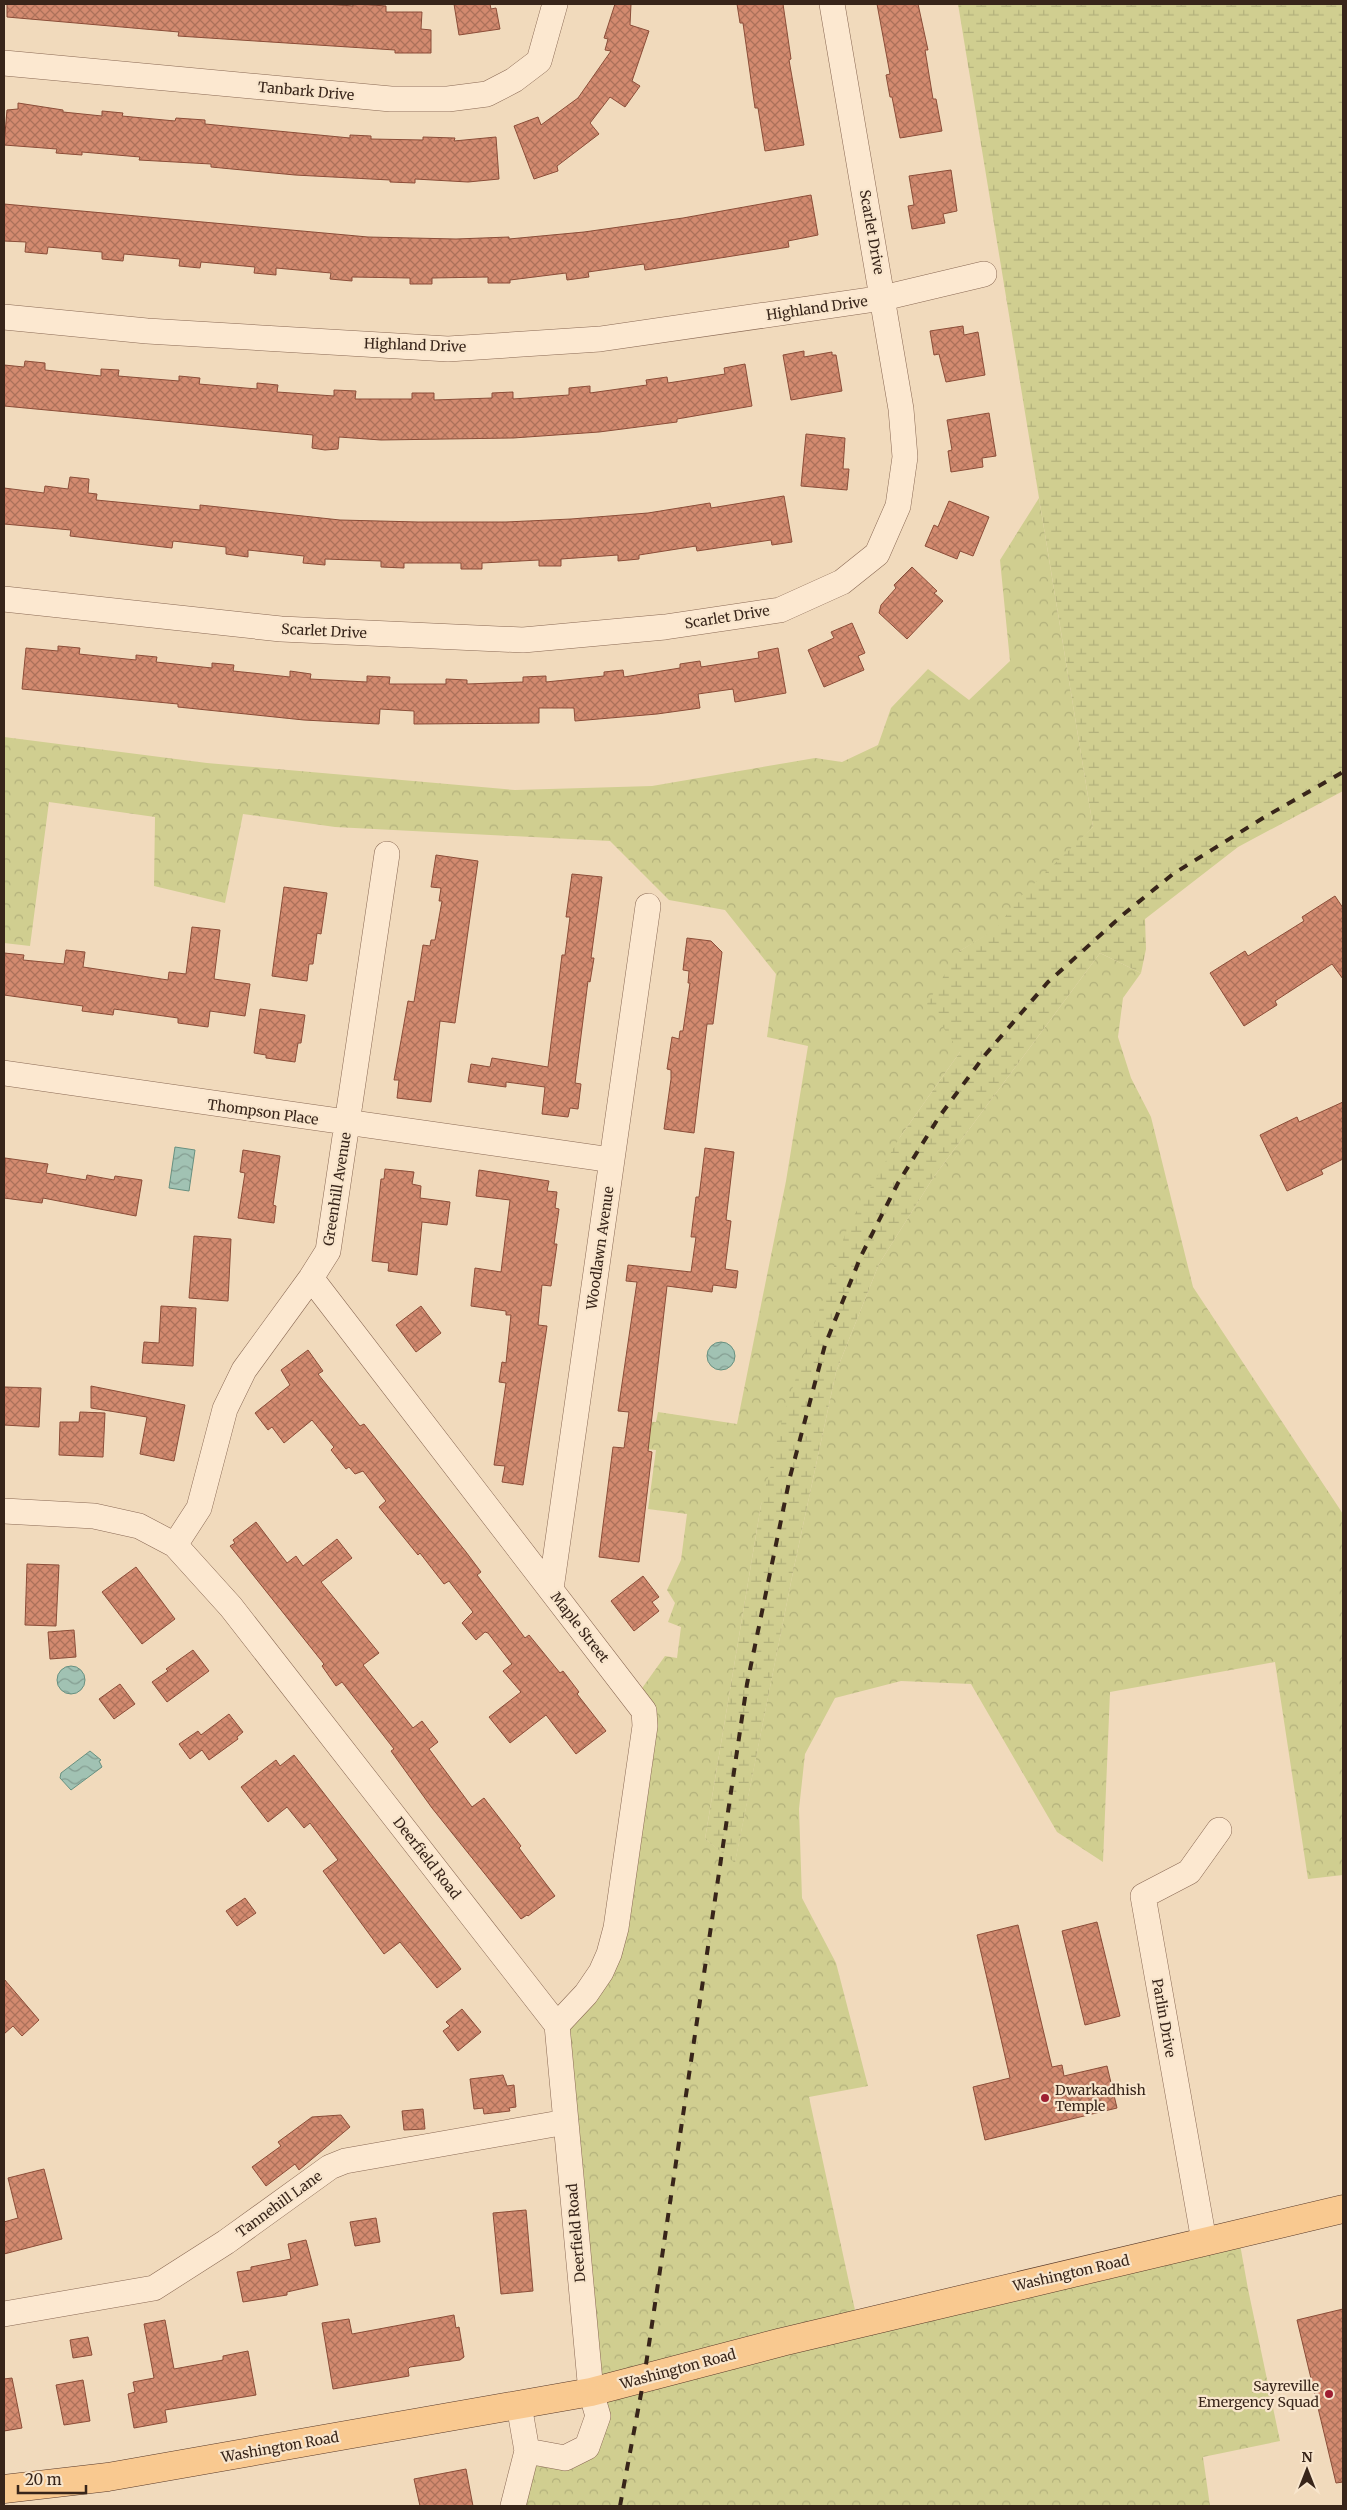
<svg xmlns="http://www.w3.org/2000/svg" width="1347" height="2510" font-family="Merriweather,serif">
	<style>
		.forest { fill: url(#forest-crowns) }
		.wetland { fill: url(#wetland-marsh) }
		.water { fill: url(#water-waves); stroke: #679080 }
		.building { fill: url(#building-cross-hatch); stroke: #8b4d38 }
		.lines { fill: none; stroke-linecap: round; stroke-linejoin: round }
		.minor-casing { stroke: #8a6954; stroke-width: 26 }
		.primary-casing { stroke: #573829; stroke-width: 29 }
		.minor { stroke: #fce8d0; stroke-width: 25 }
		.primary { stroke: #f9c990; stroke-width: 28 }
		.rail { stroke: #38251a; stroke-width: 4; stroke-dasharray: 9 9; stroke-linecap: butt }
		.poi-dot { fill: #9e1f32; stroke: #f8e5cc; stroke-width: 2 }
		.labels { text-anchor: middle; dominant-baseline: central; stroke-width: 4.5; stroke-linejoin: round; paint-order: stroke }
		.street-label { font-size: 14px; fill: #38251a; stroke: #f8e5cc }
		.poi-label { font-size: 14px; fill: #38251a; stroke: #f8e5cc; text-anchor: start }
	</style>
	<defs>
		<pattern id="forest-crowns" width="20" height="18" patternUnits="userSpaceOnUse" patternTransform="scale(1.25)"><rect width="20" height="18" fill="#d0ce90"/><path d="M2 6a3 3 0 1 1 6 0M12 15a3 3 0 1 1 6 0" fill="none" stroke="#b3b17c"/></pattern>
		<pattern id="wetland-marsh" width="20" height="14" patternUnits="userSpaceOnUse" patternTransform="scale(1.25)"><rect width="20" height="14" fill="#d0ce90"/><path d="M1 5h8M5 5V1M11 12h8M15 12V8" fill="none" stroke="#b3b17c"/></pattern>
		<pattern id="water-waves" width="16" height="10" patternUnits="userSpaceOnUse" patternTransform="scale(1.25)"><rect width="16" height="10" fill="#a1c2b3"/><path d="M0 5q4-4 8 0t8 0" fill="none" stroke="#849d91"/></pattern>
		<pattern id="building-cross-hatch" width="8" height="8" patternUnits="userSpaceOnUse" patternTransform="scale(1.25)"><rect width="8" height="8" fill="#d38a6f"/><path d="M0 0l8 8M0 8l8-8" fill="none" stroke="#ac715a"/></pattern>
	</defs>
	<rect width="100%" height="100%" fill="#f1dabc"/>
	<path class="forest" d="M 1039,498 L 1093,827 L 997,929 L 958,952 L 960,1052 L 900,1137 L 761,1505 L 705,1839 L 735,1862 L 793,1572 L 836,1372 L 879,1264 L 933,1178 L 1100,953 L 1141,973 L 1123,998 L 1118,1037 L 1131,1078 L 1151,1117 L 1193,1287 L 1343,1514 L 1343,1875 L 1308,1879 L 1275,1662 L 1110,1692 L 1103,1862 L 1057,1832 L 971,1684 L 901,1681 L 835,1698 L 805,1754 L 799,1809 L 802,1898 L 836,1963 L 868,2086 L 809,2097 L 858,2324 L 1238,2233 L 1248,2289 L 1280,2441 L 1203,2457 L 1210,2506 L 513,2506 L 527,2451 L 587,2447 L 557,2025 L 616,1928 L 635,1698 L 665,1656 L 677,1658 L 681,1627 L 668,1622 L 675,1603 L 667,1590 L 681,1560 L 687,1514 L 648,1509 L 656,1450 L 626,1447 L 628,1421 L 656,1422 L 658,1412 L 737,1424 L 786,1181 L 808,1046 L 767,1037 L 776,974 L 725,910 L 669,900 L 610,841 L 335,827 L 243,814 L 225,903 L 154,886 L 155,817 L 49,802 L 30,946 L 4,943 L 4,737 L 207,763 L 515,790 L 652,786 L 815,758 L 842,762 L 878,745 L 891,708 L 928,669 L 969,700 L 1010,661 L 1000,560 Z"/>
	<path class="wetland" d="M 958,4 L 1343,4 L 1343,791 L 1238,847 L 1145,919 L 1146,949 L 1141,973 L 1100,953 L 933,1178 L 879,1264 L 836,1372 L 793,1572 L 735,1863 L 705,1839 L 761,1505 L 784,1413 L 848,1226 L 900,1137 L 960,1052 L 927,1004 L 958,952 L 997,928 L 1019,898 L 1093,827 Z"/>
	<path class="water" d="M 175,1147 L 195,1150 L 189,1191 L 169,1188 Z
		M707 1356a14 14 0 1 1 28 0a14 14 0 1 1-28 0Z
		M57 1680a14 14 0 1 1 28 0a14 14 0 1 1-28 0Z
		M 90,1751 L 101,1760 L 99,1761 L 102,1767 L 71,1790 L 60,1778 L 61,1773 Z"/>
	<path class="building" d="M 7,4 L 326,4 L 353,6 L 353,4 L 358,4 L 386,6 L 386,12 L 422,12 L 421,29 L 431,30 L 431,53 L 395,53 L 395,50 L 178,36 L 179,32 L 7,17 Z
		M 454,4 L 490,4 L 491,9 L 496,8 L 500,29 L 459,35 Z
		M 615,4 L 631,4 L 630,25 L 649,31 L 632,81 L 640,86 L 625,107 L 610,97 L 590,123 L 599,134 L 557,166 L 558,171 L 534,179 L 514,126 L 538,117 L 541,125 L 578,98 L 611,51 L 605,50 L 608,39 L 604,38 Z
		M 737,4 L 783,4 L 791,59 L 789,60 L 804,145 L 765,151 L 758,108 L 755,108 L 743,23 L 740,23 Z
		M 877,4 L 918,4 L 928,50 L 925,50 L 933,99 L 936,99 L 942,131 L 900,138 L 892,97 L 890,97 L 886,75 L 890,74 Z
		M 18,103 L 63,110 L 63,112 L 102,116 L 102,111 L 123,113 L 122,116 L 175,121 L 176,118 L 205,120 L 205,124 L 350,138 L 350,135 L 371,136 L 371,139 L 423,140 L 423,137 L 455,138 L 454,141 L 496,137 L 499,179 L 468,182 L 415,179 L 415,183 L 390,182 L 390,180 L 295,175 L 211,167 L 211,164 L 139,160 L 140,157 L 82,152 L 82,155 L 56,153 L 57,149 L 4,145 L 7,110 L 18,109 Z
		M 951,170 L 957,211 L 943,214 L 945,223 L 912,229 L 908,206 L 914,205 L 909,176 Z
		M 811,195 L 818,235 L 788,241 L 789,247 L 645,270 L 644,264 L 588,272 L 589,277 L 567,280 L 566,273 L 510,280 L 510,283 L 488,283 L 488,277 L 432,278 L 432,284 L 410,284 L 410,278 L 352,277 L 352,281 L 330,279 L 331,273 L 276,268 L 276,275 L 254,273 L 255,267 L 201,262 L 200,268 L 179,266 L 180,259 L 124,254 L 123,261 L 102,259 L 102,252 L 48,247 L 47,254 L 25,252 L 26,242 L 4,241 L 4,204 L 368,237 L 456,239 L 509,237 L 509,239 L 584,232 L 683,218 Z
		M 963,326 L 964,335 L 978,332 L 985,375 L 946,382 L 939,354 L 934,355 L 930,331 Z
		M 804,351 L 804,357 L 832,352 L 832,355 L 836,355 L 842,391 L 791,400 L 783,355 Z
		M 25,361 L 45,363 L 45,370 L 101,376 L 101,369 L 119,370 L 118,376 L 179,381 L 179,376 L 200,378 L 199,384 L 257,389 L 257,383 L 278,385 L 277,392 L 334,396 L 334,390 L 356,391 L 355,399 L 412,399 L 412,393 L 434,393 L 434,400 L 492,398 L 492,393 L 513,392 L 513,399 L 569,395 L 569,388 L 590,386 L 590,393 L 647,385 L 646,380 L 667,377 L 668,383 L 725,374 L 724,368 L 745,364 L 752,406 L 677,419 L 677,422 L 599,432 L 513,438 L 381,440 L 339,437 L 338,449 L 325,450 L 312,448 L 313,435 L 4,406 L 4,365 L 24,367 Z
		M 989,413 L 996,456 L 982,458 L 983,467 L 951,472 L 948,451 L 952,450 L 947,420 Z
		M 806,434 L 845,438 L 843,469 L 849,469 L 847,490 L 801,486 Z
		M 70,477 L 89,479 L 88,493 L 97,494 L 96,500 L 200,510 L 200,505 L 340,520 L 418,522 L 506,522 L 571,519 L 648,513 L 710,503 L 711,508 L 784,496 L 792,542 L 772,545 L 771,540 L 697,551 L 696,546 L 639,555 L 639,559 L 618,561 L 618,555 L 561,559 L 561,566 L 539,566 L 539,560 L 482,563 L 482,569 L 461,569 L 461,563 L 404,563 L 404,568 L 381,567 L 381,561 L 325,559 L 325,565 L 303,563 L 304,556 L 248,550 L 248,557 L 226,554 L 226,547 L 173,541 L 172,548 L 70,536 L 71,530 L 4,524 L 4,488 L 44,493 L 45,486 L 68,489 Z
		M 949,501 L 989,517 L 973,556 L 960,551 L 957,559 L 925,546 L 934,525 L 938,527 Z
		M 912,567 L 937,591 L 934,593 L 943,601 L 907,639 L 879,613 L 881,605 L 896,588 L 894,585 Z
		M 852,623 L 865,653 L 858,656 L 864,670 L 824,687 L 808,650 L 834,638 L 831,632 Z
		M 58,646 L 80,648 L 79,654 L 136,660 L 136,655 L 157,657 L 156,662 L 212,668 L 212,663 L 234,665 L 233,671 L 290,677 L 290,671 L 311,674 L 310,679 L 367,682 L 367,676 L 390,677 L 389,684 L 446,684 L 446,679 L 467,680 L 467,684 L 523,682 L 523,677 L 546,676 L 546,682 L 604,676 L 604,672 L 623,670 L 624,677 L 680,668 L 680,664 L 700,661 L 701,667 L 759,658 L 758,652 L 778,648 L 786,693 L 735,702 L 733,689 L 698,694 L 700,708 L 657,714 L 575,721 L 574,708 L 539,708 L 539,723 L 414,724 L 414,711 L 380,709 L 379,724 L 304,720 L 178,707 L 178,704 L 22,689 L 26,648 L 58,651 Z
		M 436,855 L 478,861 L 455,1023 L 440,1021 L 431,1102 L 397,1098 L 399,1080 L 394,1080 L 408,1001 L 414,1002 L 423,945 L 430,946 L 431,940 L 435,940 L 442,901 L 439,901 L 441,888 L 431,887 Z
		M 572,874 L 602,877 L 591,958 L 594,958 L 590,982 L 588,981 L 575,1083 L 581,1084 L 578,1109 L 570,1108 L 568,1117 L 542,1114 L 545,1087 L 506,1082 L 506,1087 L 468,1082 L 471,1064 L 490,1067 L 492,1058 L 548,1067 L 562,955 L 565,955 L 570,917 L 566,917 Z
		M 284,887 L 327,893 L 321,934 L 317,933 L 313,964 L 309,964 L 307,981 L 272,976 Z
		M 1335,896 L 1343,908 L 1343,979 L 1332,964 L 1275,1001 L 1277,1005 L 1244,1026 L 1210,973 L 1245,951 L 1248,956 L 1304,921 L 1302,917 Z
		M 192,927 L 220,930 L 214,979 L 250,984 L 245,1016 L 210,1011 L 208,1027 L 178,1023 L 178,1018 L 114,1009 L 113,1015 L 82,1011 L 83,1006 L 4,995 L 4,953 L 24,955 L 23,960 L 64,964 L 66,950 L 85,952 L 83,967 L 168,980 L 169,972 L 186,974 Z
		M 687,938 L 711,941 L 722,952 L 713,1024 L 707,1024 L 694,1133 L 664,1129 L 671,1079 L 671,1070 L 667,1069 L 672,1037 L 679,1039 L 680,1031 L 683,1031 L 690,983 L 688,983 L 689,971 L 683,970 Z
		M 260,1009 L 305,1015 L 301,1043 L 298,1043 L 295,1062 L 266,1058 L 266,1055 L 254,1053 Z
		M 1343,1102 L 1343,1159 L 1321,1170 L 1323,1174 L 1287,1191 L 1260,1135 L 1297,1117 L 1299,1122 Z
		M 705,1148 L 734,1152 L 726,1220 L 731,1221 L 725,1269 L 738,1271 L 736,1288 L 713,1285 L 712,1292 L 667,1286 L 648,1451 L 652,1452 L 639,1562 L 599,1557 L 613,1447 L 624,1448 L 629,1412 L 618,1411 L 637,1282 L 626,1281 L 628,1265 L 691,1272 L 696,1237 L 691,1237 L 696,1197 L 699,1197 Z
		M 243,1150 L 280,1156 L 273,1205 L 276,1206 L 274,1223 L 238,1218 L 245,1173 L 240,1172 Z
		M 5,1158 L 48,1164 L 46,1173 L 86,1180 L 87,1175 L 114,1180 L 115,1176 L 142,1180 L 136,1216 L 43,1198 L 42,1203 L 4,1198 Z
		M 385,1169 L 414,1172 L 412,1184 L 421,1186 L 420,1198 L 450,1202 L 447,1225 L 422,1222 L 417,1275 L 388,1271 L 389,1263 L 372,1261 L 381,1179 L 384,1179 Z
		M 479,1170 L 549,1181 L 547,1191 L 557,1192 L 555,1208 L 559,1209 L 554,1244 L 557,1244 L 551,1286 L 542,1285 L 538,1325 L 547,1326 L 523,1485 L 502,1482 L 505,1466 L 494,1465 L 506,1383 L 499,1382 L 502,1362 L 506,1363 L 511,1315 L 506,1315 L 506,1311 L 471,1306 L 475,1268 L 501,1272 L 510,1200 L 476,1196 Z
		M 194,1236 L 231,1239 L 228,1301 L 189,1298 Z
		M 161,1306 L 196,1308 L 193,1366 L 142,1363 L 144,1342 L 159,1343 Z
		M 421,1306 L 441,1333 L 416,1352 L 396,1325 Z
		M 308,1350 L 323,1371 L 318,1374 L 360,1426 L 364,1424 L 466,1552 L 481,1572 L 477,1575 L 525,1638 L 529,1635 L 560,1673 L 563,1671 L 579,1692 L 577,1694 L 606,1731 L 576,1754 L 546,1715 L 510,1743 L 489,1717 L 521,1692 L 503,1671 L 512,1664 L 488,1633 L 485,1632 L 476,1640 L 462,1623 L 473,1612 L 449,1581 L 444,1584 L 420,1553 L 418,1555 L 379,1507 L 386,1501 L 363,1471 L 355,1474 L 349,1467 L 346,1469 L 331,1450 L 334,1447 L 312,1420 L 284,1443 L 272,1427 L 268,1430 L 255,1413 L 290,1385 L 281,1370 Z
		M 91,1386 L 185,1405 L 174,1461 L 140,1454 L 147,1417 L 91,1408 Z
		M 4,1387 L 41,1388 L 39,1427 L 4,1425 Z
		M 80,1412 L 105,1413 L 103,1457 L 59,1455 L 60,1422 L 79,1422 Z
		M 256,1522 L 287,1563 L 296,1556 L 303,1566 L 337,1539 L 352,1558 L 321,1582 L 379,1653 L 363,1665 L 413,1728 L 422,1721 L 438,1742 L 429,1749 L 472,1807 L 484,1798 L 521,1846 L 519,1848 L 555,1896 L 528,1916 L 527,1915 L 521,1919 L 432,1808 L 391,1751 L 394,1749 L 342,1682 L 336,1686 L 322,1666 L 324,1664 L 230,1546 L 235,1543 L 233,1540 Z
		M 27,1564 L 59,1565 L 56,1626 L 25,1625 Z
		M 136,1567 L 175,1619 L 142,1644 L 102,1592 Z
		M 643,1576 L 659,1597 L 652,1602 L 659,1611 L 634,1631 L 611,1601 Z
		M 74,1630 L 76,1657 L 50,1659 L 48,1632 Z
		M 193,1650 L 209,1671 L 167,1702 L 152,1682 L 168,1671 L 166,1669 Z
		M 120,1684 L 135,1704 L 114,1719 L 99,1699 Z
		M 229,1714 L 243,1732 L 237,1737 L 238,1739 L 209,1760 L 202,1750 L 190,1759 L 179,1744 L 198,1731 L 201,1735 Z
		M 294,1755 L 461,1969 L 437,1988 L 400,1942 L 384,1954 L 367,1931 L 323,1871 L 338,1860 L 310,1823 L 304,1828 L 287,1807 L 268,1822 L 241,1787 L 276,1760 L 280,1766 Z
		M 245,1898 L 256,1913 L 237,1926 L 226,1911 Z
		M 1097,1922 L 1120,2016 L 1085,2025 L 1062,1931 Z
		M 1018,1925 L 1052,2067 L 1062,2065 L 1064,2076 L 1107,2066 L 1117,2108 L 985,2140 L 973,2087 L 1010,2078 L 977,1935 Z
		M 4,1979 L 39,2020 L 22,2036 L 13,2026 L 4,2034 Z
		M 462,2009 L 481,2032 L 458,2051 L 443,2031 L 450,2026 L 446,2022 Z
		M 503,2075 L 507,2086 L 514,2085 L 516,2107 L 509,2108 L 510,2111 L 484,2114 L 483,2108 L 474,2109 L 470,2079 Z
		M 423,2109 L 425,2129 L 404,2130 L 402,2111 Z
		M 341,2115 L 350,2127 L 299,2170 L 295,2164 L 266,2186 L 252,2167 L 281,2146 L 278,2142 L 312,2117 Z
		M 44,2169 L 62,2239 L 4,2254 L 4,2222 L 18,2218 L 8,2178 Z
		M 526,2210 L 533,2291 L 501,2294 L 493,2213 Z
		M 376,2218 L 380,2242 L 355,2246 L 350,2222 Z
		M 306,2240 L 318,2285 L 287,2292 L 287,2295 L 243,2302 L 237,2272 L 251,2270 L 251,2267 L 291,2259 L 288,2244 Z
		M 1343,2309 L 1343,2482 L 1336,2483 L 1297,2320 Z
		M 454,2315 L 456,2328 L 459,2327 L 464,2357 L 460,2360 L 410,2367 L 408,2369 L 409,2376 L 333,2389 L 322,2323 L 349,2319 L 352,2334 Z
		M 165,2320 L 174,2369 L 223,2360 L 223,2356 L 248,2351 L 256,2395 L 165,2410 L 167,2422 L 134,2428 L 128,2394 L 135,2392 L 133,2382 L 154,2378 L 144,2324 Z
		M 88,2337 L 92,2355 L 73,2358 L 70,2340 Z
		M 12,2378 L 22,2428 L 4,2431 L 4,2379 Z
		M 83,2380 L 90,2421 L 64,2425 L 56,2385 Z
		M 466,2469 L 473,2506 L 420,2506 L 414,2479 Z"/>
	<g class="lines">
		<g class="minor-casing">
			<path id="minor" d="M 4,63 L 391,99 L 448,99 L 487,94 L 514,80 L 539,61 L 555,4
				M 4,317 L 147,331 L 448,349 L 600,339 L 883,298 L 984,274
				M 4,599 L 281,629 L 523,640 L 665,627 L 780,610 L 842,582 L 877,554 L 898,506 L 905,457 L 901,409 L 832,4
				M 4,1073 L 612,1160
				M 311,1278 L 644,1711 L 645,1726 L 616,1928 L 609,1954 L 601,1972 L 586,1994 L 557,2025
				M 4,1511 L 94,1516 L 139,1526 L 175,1545 L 231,1607 L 557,2025 L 591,2392 L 598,2416 L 587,2447 L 565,2458 L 527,2451 L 513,2506
				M 175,1545 L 199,1508 L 225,1409 L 244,1370 L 311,1278 L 328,1251 L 387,854
				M 551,1589 L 648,906
				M 1204,2241 L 1143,1896 L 1189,1872 L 1219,1830
				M 4,2314 L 154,2288 L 226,2242 L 330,2167 L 345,2161 L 566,2122
				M 519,2405 L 527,2451"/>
		</g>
		<g class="primary-casing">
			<path id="primary" d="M 4,2489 L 108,2477 L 591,2392 L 782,2342 L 1343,2209"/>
		</g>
		<use href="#minor" class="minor"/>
		<use href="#primary" class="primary"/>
		<path class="rail" d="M 620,2506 L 644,2378 L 747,1684 L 790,1477 L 825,1345 L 861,1256 L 898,1183 L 939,1117 L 985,1055 L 1048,982 L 1125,913 L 1173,874 L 1263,818 L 1343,772"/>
	</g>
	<g class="poi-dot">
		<circle cx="1045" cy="2098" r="5"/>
		<circle cx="1329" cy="2394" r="5"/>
	</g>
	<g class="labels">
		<g class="street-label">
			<text transform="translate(306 91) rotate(5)">Tanbark Drive</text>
			<text transform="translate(872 232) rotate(80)">Scarlet Drive</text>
			<text transform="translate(817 308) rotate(-8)">Highland Drive</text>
			<text transform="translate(415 345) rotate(2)">Highland Drive</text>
			<text transform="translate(727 617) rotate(-9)">Scarlet Drive</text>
			<text transform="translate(324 631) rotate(3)">Scarlet Drive</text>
			<text transform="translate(263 1112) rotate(8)">Thompson Place</text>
			<text transform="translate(337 1189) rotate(-81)">Greenhill Avenue</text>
			<text transform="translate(600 1248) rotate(-82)">Woodlawn Avenue</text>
			<text transform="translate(580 1627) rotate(52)">Maple Street</text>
			<text transform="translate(427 1858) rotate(52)">Deerfield Road</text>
			<text transform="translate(1164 2018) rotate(80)">Parlin Drive</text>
			<text transform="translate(279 2204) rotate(-36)">Tannehill Lane</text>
			<text transform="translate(576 2233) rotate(-95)">Deerfield Road</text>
			<text transform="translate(1071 2273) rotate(-13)">Washington Road</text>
			<text transform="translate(678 2369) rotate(-15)">Washington Road</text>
			<text transform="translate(280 2447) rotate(-10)">Washington Road</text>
		</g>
		<g class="poi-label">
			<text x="1055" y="2090">Dwarkadhish<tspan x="1055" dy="16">Temple</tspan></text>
			<text x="1319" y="2386" text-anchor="end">Sayreville<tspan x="1319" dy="16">Emergency Squad</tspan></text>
		</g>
	</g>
	<rect width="1347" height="2510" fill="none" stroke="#38251a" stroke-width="10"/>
	<g transform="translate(1307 2470)" stroke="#f8e5cc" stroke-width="4" paint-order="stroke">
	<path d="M0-4L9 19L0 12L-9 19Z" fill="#38251a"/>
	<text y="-8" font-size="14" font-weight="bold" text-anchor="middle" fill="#38251a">N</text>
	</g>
	<path d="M18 2485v8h68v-8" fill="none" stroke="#38251a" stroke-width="2.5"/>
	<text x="25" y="2485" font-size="15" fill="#38251a" stroke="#f8e5cc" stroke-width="4" paint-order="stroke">20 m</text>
</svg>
